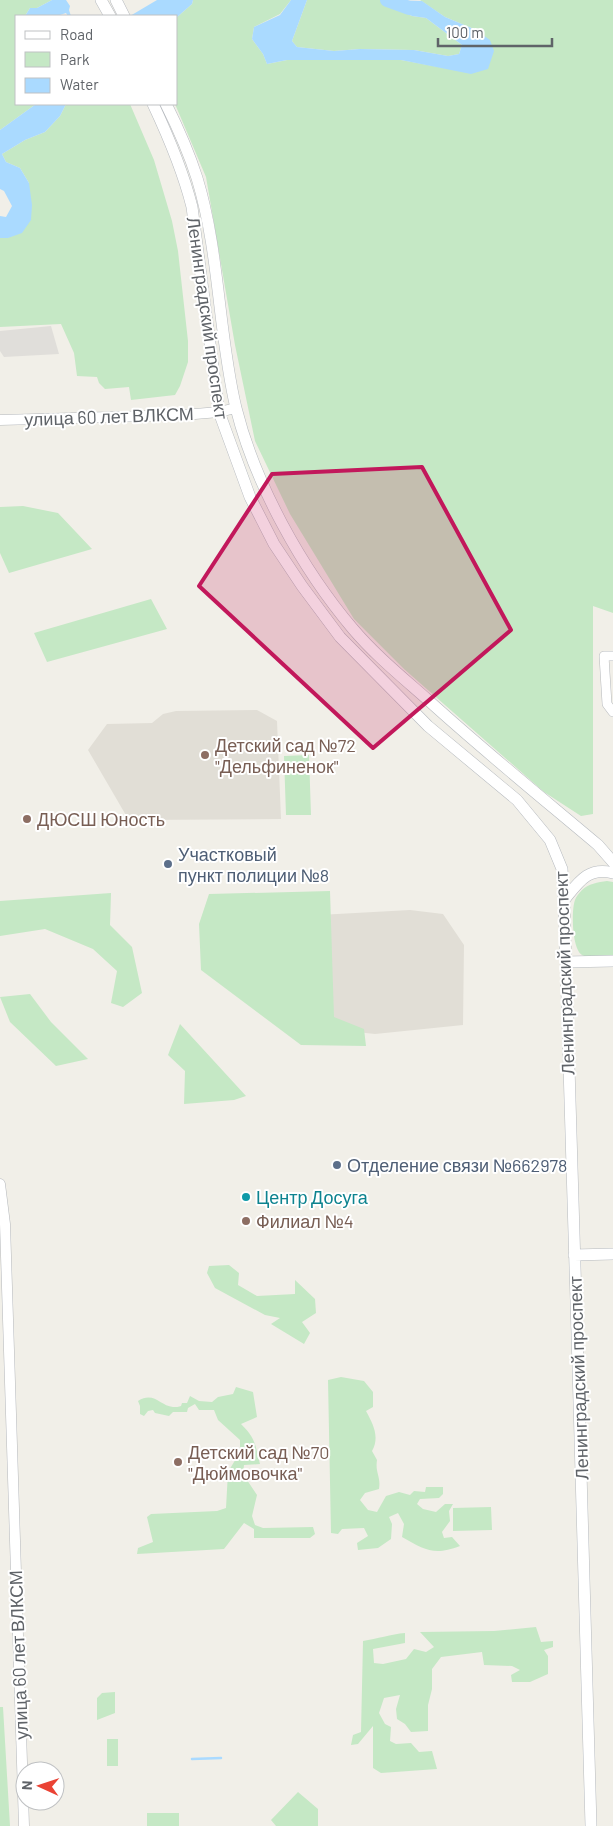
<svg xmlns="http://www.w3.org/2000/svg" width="613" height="1826" font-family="Barlow,sans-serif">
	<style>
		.industrial { fill: #e0deda }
		.education { fill: #e1ded6 }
		.green { fill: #c5e8c5 }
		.water { fill: #aadaff }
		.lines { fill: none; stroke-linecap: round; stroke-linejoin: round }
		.stream { stroke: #aadaff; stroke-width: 2.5 }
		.river { stroke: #aadaff; stroke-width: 14 }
		.minor-casing { stroke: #b5b8bc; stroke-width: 10 }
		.tertiary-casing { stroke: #b5b8bc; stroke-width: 11 }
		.secondary-casing { stroke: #b6babf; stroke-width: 12 }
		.minor { stroke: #fff; stroke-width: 9 }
		.tertiary { stroke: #fff; stroke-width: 10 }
		.secondary { stroke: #fff; stroke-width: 11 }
		.marked { fill: #c2185b; fill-opacity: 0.2; stroke: #c2185b; stroke-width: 4; stroke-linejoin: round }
		.education-dot { fill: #8d6e63; stroke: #fff; stroke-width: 2 }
		.service-dot { fill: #5c6f8a; stroke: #fff; stroke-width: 2 }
		.culture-dot { fill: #0f9aa8; stroke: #fff; stroke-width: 2 }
		.labels { text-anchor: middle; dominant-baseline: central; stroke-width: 4; stroke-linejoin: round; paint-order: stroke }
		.street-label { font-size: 18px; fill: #5f6368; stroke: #fff }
		.education-label { font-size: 18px; fill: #785e54; stroke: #fff; text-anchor: start }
		.service-label { font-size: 18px; fill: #4e5e75; stroke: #fff; text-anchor: start }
		.culture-label { font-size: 18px; fill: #0d838f; stroke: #fff; text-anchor: start }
	</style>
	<rect width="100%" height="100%" fill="#f1efe8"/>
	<path class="industrial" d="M 51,326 L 59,354 L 4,357 L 0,351 L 0,331 Z"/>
	<path class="education" d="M 257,710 L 277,721 L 281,819 L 139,820 L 127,817 L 88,750 L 107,724 L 152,723 L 163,714 L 176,711 Z
		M 410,910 L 443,914 L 464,945 L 463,1025 L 375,1034 L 293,1025 L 319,915 Z"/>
	<path class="green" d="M 0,0 L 52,0 L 37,8 L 30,8 L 25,16 L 16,16 L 16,104 L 36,104 L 0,130 Z
		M 193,0 L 291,0 L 280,14 L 254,27 L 252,39 L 263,54 L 267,64 L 287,60 L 401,60 L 471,73 L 474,29 L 445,17 L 420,0 L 613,0 L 613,613 L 593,606 L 593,814 L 581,816 L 544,792 L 404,669 L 354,619 L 290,514 L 255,441 L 235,345 L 206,177 L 175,104 L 176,104 L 176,18 L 192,4 Z
		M 307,0 L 391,0 L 395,8 L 412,16 L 426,18 L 462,45 L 459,54 L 448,56 L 414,50 L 360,49 L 334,51 L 297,47 L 292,41 Z
		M 66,104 L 130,104 L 154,160 L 172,221 L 178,251 L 188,341 L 188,362 L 180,386 L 175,395 L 131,400 L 129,387 L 105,389 L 99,383 L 97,377 L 77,376 L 74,353 L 61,324 L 0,327 L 0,238 L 8,238 L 29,183 L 20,168 L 6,162 L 2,154 L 25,140 L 45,132 L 60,116 Z
		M 23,506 L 58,513 L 92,549 L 9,573 L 0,553 L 0,507 Z
		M 151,599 L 167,629 L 47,662 L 34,633 Z
		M 309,755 L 311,815 L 286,815 L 284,756 Z
		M 607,881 L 613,882 L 613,957 C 604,958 590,960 582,955 C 572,949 571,911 575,900 C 576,897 579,893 582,890 C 588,884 598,882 607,881 Z
		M 330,891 L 334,1017 L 364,1029 L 366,1046 L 301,1045 L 201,970 L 199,924 L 209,894 Z
		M 111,893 L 110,925 L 132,947 L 142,993 L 123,1007 L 111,1003 L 117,971 L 93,949 L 45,929 L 0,936 L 0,901 Z
		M 30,994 L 51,1022 L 88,1059 L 56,1066 L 10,1022 L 0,997 Z
		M 180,1024 L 246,1096 L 234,1100 L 184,1104 L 185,1071 L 168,1055 Z
		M 229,1265 L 239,1273 L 238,1285 L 257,1296 L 295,1294 L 295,1280 L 315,1299 L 316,1313 L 302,1322 L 310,1333 L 304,1344 L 271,1324 L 280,1318 L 265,1315 L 215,1288 L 207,1273 L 209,1266 Z
		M 341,1377 L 364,1381 L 373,1392 L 373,1407 L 366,1411 C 373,1424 380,1437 372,1451 L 377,1460 C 375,1473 381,1476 379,1489 L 365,1493 L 360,1500 L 368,1510 L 377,1512 L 386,1496 L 399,1492 L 410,1495 L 414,1491 L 425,1492 L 426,1487 L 443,1487 L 443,1494 L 439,1498 L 420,1499 L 417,1504 L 423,1509 L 436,1512 L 445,1504 L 453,1504 L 449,1511 L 450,1521 L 442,1532 L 444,1538 L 452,1537 L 460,1546 C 434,1556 425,1550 402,1537 L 404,1524 L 398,1513 L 389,1517 L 392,1524 L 391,1539 L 378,1548 L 358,1550 L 357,1543 L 368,1536 L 364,1528 L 342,1529 L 338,1534 L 331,1533 L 328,1380 Z
		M 236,1387 L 253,1392 L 257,1417 L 241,1424 C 256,1439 255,1444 260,1464 L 244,1465 L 243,1474 L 257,1495 L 252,1516 L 255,1525 L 263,1528 L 313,1527 L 315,1534 L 310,1538 L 254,1538 L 254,1529 L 244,1523 L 224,1549 L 137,1554 L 138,1548 L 153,1542 L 147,1517 L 151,1514 L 217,1511 L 226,1508 L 228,1472 L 240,1452 L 240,1440 L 218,1420 L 214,1410 L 199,1410 L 195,1404 L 188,1408 L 187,1412 L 173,1412 L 169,1416 L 155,1413 L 153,1410 L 148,1411 L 144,1416 L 140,1414 L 140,1406 L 138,1401 C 154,1391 160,1406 173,1407 C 176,1407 179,1407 181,1406 L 182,1403 L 187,1403 L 190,1396 L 199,1401 L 212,1402 L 218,1397 L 233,1394 Z
		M 491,1507 L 492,1530 L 453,1531 L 453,1508 Z
		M 536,1627 L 541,1642 L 553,1641 L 553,1647 L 544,1650 L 548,1656 L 548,1674 L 530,1682 L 512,1682 L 511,1675 L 520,1670 L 512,1666 L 484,1665 L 482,1652 L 441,1657 L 432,1669 L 432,1689 L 428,1705 L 428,1731 L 411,1732 L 405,1724 L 397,1719 L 396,1709 L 400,1695 L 384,1698 L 379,1713 L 385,1724 L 391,1727 L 390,1741 L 396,1744 L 411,1743 L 419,1752 L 432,1751 L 437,1769 L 381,1773 L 373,1768 L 373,1726 L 358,1744 L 351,1745 L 353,1735 L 361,1732 L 363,1641 C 377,1639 391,1634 405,1633 L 405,1643 L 373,1649 L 374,1663 L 383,1664 L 406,1659 L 414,1649 L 426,1652 L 434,1647 L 420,1632 L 494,1631 Z
		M 115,1692 L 115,1713 L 97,1720 L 97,1698 L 102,1693 Z
		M 0,1707 L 3,1707 L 10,1826 L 0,1826 Z
		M 107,1739 L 118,1739 L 118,1766 L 107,1766 Z
		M 298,1792 L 318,1809 L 318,1826 L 276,1826 L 271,1820 Z
		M 147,1813 L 179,1813 L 179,1826 L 147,1826 Z"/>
	<path class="water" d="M 52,0 L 66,0 L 70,6 L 69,10 L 71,16 L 68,16 L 66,13 L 57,16 L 25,16 L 30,8 L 37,8 Z
		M 157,0 L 193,0 L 192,4 L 176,18 L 176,16 L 130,16 Z
		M 291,0 L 307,0 L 292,41 L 297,47 L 334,51 L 360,49 L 414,50 L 448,56 L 459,54 L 462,45 L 426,18 L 412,16 L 395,8 L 391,0 L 422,1 L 445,17 L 474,29 L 490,40 L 494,51 L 488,69 L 471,74 L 401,60 L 287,60 L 267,64 L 263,54 L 252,39 L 254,27 L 280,15 Z
		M 36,104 L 66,104 L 60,116 L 45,132 L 25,140 L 2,154 L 6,162 L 20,168 L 29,183 L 32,205 L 31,220 L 22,233 L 8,238 L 0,238 L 0,216 L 6,217 L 12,206 L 4,191 L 0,189 L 0,130 Z"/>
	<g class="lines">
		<path class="stream" d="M 192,1759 L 221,1758"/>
		<path class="river" d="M 387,0 L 409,8"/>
		<g class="minor-casing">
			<path id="minor" d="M 613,656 L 604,656 L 607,704 L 613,712"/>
		</g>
		<g class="tertiary-casing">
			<path id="tertiary" d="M 0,420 L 183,415 L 219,412 L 236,408
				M 0,1184 L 5,1224 L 24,1826"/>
		</g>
		<g class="secondary-casing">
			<path id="secondary" d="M 101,0 L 110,16
				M 116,0 L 124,16
				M 153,104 C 169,138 183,171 192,207 L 219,412 L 250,497 L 274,544 L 302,586 L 340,637 L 428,726 L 517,800 L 550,840 L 562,869 L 564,900 C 572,1209 584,1517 591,1826
				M 166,104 C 178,128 189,153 197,178 C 220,253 218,333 236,408 C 255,484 302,569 353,629 C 375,655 402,677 428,700 C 483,750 541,797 598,845 L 613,862
				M 564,900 C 578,883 588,866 613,873
				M 566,962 L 613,961
				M 574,1255 L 613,1254"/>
		</g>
		<use href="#minor" class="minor"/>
		<use href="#tertiary" class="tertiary"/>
		<use href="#secondary" class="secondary"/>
	</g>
	<path class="marked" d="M 422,467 L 511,630 L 373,748 L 199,586 L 272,474 Z"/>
	<g class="education-dot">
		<circle cx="205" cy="755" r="5"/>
		<circle cx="27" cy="819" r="5"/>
		<circle cx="246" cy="1221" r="5"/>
		<circle cx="178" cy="1462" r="5"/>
	</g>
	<g class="service-dot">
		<circle cx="168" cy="864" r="5"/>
		<circle cx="337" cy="1165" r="5"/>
	</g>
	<circle class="culture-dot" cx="246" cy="1197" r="5"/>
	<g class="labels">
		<g class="street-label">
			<text transform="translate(208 318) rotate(82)">Ленинградский проспект</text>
			<text transform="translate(109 416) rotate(-2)">улица 60 лет ВЛКСМ</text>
			<text transform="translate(564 973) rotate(-92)">Ленинградский проспект</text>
			<text transform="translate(578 1378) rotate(-92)">Ленинградский проспект</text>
			<text transform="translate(18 1655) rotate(-92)">улица 60 лет ВЛКСМ</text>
		</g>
		<g class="education-label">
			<text x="215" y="745">Детский сад №72<tspan x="215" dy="21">"Дельфиненок"</tspan></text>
			<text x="37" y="819">ДЮСШ Юность</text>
			<text x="256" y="1221">Филиал №4</text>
			<text x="188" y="1452">Детский сад №70<tspan x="188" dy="21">"Дюймовочка"</tspan></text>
		</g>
		<g class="service-label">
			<text x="178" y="854">Участковый<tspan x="178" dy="21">пункт полиции №8</tspan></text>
			<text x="347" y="1165">Отделение связи №662978</text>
		</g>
		<g class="culture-label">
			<text x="256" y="1197">Центр Досуга</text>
		</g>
	</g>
	<rect x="15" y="15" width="162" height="90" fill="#ffffff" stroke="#bfc1c3"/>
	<rect x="25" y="31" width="25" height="8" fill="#ffffff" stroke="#bfc1c3"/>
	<text x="60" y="40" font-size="15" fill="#5f6368">Road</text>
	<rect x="25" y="52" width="25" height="15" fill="#c5e8c5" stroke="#bfc1c3"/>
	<text x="60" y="65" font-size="15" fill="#5f6368">Park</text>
	<rect x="25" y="78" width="25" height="15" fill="#aadaff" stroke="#bfc1c3"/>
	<text x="60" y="90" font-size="15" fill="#5f6368">Water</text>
	<g transform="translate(40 1786) rotate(273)"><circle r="24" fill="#ffffff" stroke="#bfc1c3"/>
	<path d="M0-4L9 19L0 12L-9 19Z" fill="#ea4335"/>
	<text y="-8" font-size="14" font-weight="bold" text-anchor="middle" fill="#5f6368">N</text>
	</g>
	<path d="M438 38v8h114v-8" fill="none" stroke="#5f6368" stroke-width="2.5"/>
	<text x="446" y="38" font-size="15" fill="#5f6368" stroke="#ffffff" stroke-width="4" paint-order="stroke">100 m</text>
</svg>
